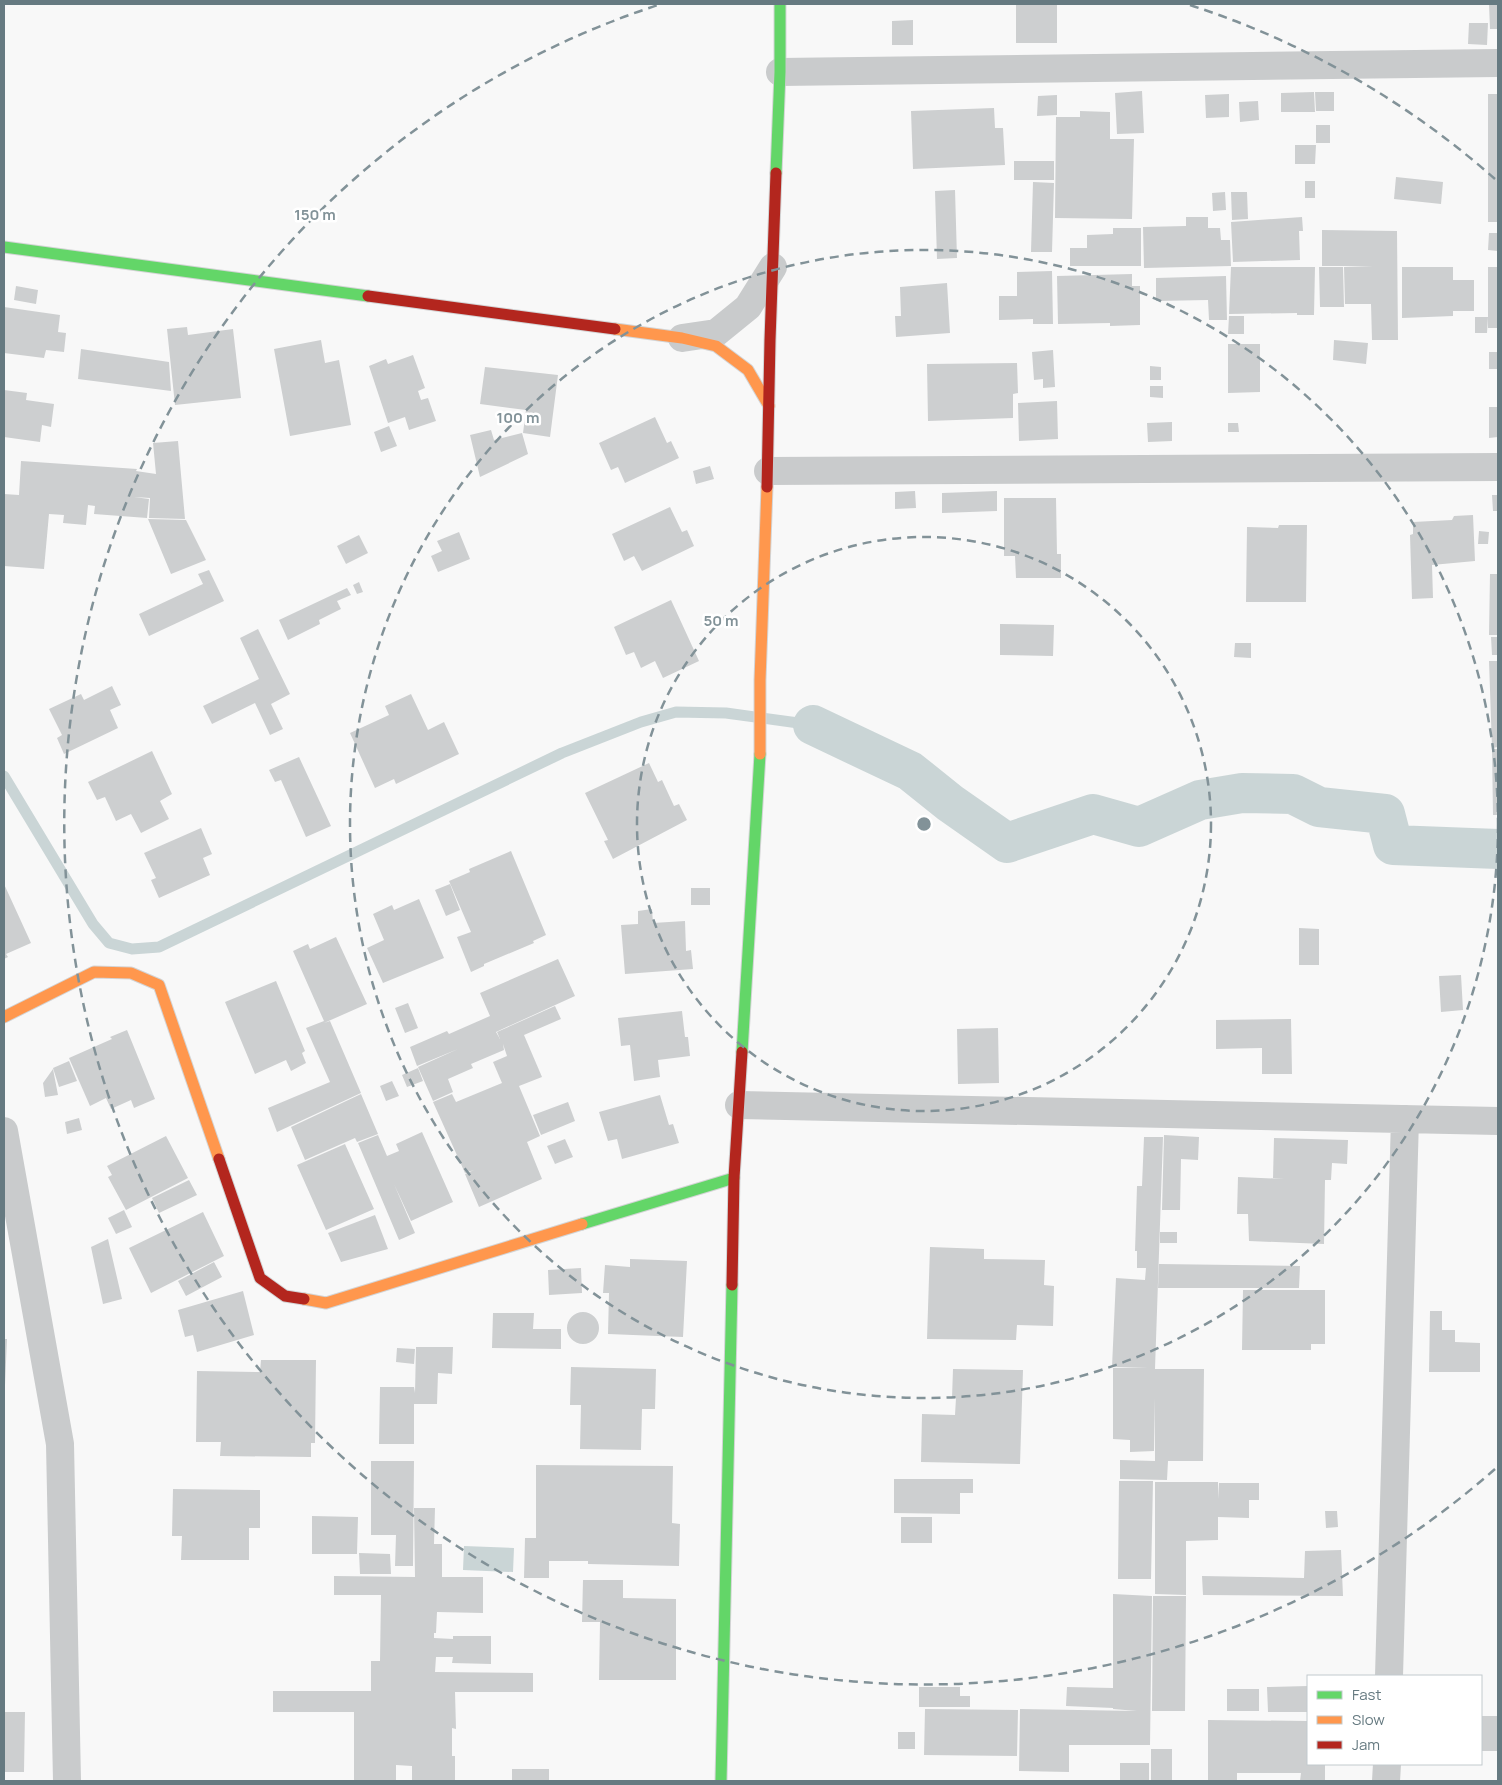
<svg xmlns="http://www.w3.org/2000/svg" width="1502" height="1785" font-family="Manrope,sans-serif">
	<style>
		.water { fill: #cad5d6 }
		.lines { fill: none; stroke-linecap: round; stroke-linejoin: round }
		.stream { stroke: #cad5d6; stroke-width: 11 }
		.canal { stroke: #cad5d6; stroke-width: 40 }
		.building { fill: #cdcfd0 }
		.fast-casing { stroke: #d3d4d5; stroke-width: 13 }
		.slow-casing { stroke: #d3d4d5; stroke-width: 13 }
		.jam-casing { stroke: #d3d4d5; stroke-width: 13 }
		.street { stroke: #c9cbcc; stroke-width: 28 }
		.fast { stroke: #63d668; stroke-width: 11 }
		.slow { stroke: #ff974d; stroke-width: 11 }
		.jam { stroke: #b3261e; stroke-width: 11 }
		.ring { fill: none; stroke: #829298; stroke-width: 2.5; stroke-dasharray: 9 6 }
		.centre { fill: #829298; stroke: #fff; stroke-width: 2.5 }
		.ring-label { font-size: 15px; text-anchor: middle; font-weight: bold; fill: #829298; stroke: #fff; stroke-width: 5; stroke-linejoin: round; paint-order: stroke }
	</style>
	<rect width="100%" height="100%" fill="#f8f8f8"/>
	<path class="water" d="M 464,1546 L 514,1548 L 513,1572 L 463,1570 Z"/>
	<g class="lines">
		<path class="stream" d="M 4,776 L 93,924 L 109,943 L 132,949 L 159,947 L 562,753 L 641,722 L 676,712 L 726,713 L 813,725"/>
		<path class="canal" d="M 813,725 L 910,771 L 950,803 L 1007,843 L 1093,814 L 1139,827 L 1200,800 L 1242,793 L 1293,794 L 1319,807 L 1385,814 L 1393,845 L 1498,849"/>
	</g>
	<path class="building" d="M 1016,4 L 1057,4 L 1057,43 L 1016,43 Z
		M 1489,4 L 1498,4 L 1498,29 L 1490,29 Z
		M 913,20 L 913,45 L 892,45 L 892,21 Z
		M 1469,23 L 1488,23 L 1487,45 L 1468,44 Z
		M 1142,91 L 1144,133 L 1117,134 L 1115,93 Z
		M 1314,92 L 1315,112 L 1281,112 L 1281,93 Z
		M 1315,92 L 1334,92 L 1334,111 L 1316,111 Z
		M 1229,94 L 1229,117 L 1206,118 L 1205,95 Z
		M 1488,94 L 1498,94 L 1498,222 L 1488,222 Z
		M 1057,95 L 1057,115 L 1037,116 L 1038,96 Z
		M 1258,101 L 1259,120 L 1240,122 L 1239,102 Z
		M 994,108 L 995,128 L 1003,128 L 1005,165 L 913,169 L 911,111 Z
		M 1080,111 L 1110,112 L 1110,139 L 1134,139 L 1132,219 L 1055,218 L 1056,117 L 1080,117 Z
		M 1316,125 L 1330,125 L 1330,143 L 1316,143 Z
		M 1295,145 L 1316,145 L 1315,164 L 1295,164 Z
		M 1014,161 L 1054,161 L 1054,180 L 1014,180 Z
		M 1396,177 L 1443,182 L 1441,204 L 1394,199 Z
		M 1305,181 L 1315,181 L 1315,198 L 1305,198 Z
		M 1033,182 L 1054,183 L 1052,252 L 1031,252 Z
		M 955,190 L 957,258 L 937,259 L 935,191 Z
		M 1225,192 L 1226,210 L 1213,211 L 1212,193 Z
		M 1231,192 L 1247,192 L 1248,219 L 1232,220 Z
		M 1186,217 L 1208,217 L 1208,228 L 1220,228 L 1221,240 L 1230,240 L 1231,266 L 1144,268 L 1143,227 L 1186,226 Z
		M 1302,217 L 1303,231 L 1299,231 L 1300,260 L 1233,262 L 1231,222 Z
		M 1113,228 L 1141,228 L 1141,266 L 1070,266 L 1070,248 L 1087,248 L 1087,235 L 1113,234 Z
		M 1322,230 L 1397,231 L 1398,340 L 1372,340 L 1371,304 L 1345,304 L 1344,267 L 1373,266 L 1322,266 Z
		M 1489,233 L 1498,233 L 1498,251 L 1488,250 Z
		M 1231,267 L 1315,267 L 1314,315 L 1297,315 L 1297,313 L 1229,314 Z
		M 1319,267 L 1343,267 L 1344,307 L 1320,307 Z
		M 1402,267 L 1453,267 L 1453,280 L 1474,280 L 1474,311 L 1453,311 L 1453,316 L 1402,318 Z
		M 1488,267 L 1498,267 L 1498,328 L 1488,328 Z
		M 1052,271 L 1053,324 L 1033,324 L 1033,319 L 999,320 L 999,296 L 1017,296 L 1017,272 Z
		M 1132,274 L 1132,286 L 1140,286 L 1140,325 L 1110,326 L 1110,323 L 1058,324 L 1057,276 Z
		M 1226,276 L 1227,320 L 1209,320 L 1208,300 L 1156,301 L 1156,278 Z
		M 947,283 L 950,333 L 896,337 L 895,316 L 901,316 L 900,287 Z
		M 16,286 L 38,290 L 36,304 L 14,300 Z
		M 4,307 L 60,315 L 58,332 L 66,333 L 64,352 L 46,350 L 44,358 L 4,353 Z
		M 1229,316 L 1244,316 L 1244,334 L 1228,334 Z
		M 1475,317 L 1488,317 L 1487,333 L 1475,333 Z
		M 187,327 L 188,335 L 233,329 L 241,398 L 175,405 L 167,329 Z
		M 321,340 L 325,363 L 339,360 L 351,425 L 290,436 L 274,349 Z
		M 1334,340 L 1368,343 L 1366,364 L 1333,360 Z
		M 1228,344 L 1260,344 L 1260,392 L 1228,393 Z
		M 81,349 L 169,362 L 171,391 L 78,379 Z
		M 1053,350 L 1055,387 L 1043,388 L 1043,379 L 1034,380 L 1032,352 Z
		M 1489,352 L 1498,352 L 1498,369 L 1489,369 Z
		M 413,355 L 425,388 L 418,391 L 421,400 L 428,398 L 436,421 L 409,430 L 405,417 L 388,423 L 369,366 L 386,359 L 388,364 Z
		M 1017,363 L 1018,393 L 1013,394 L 1013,418 L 928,421 L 927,364 Z
		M 1150,366 L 1161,367 L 1161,380 L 1150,380 Z
		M 485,367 L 558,375 L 550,437 L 523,433 L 526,410 L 480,404 Z
		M 1150,386 L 1163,386 L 1163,398 L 1150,397 Z
		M 4,390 L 27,393 L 26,400 L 54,404 L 51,427 L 42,425 L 40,442 L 4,437 Z
		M 1057,401 L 1058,439 L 1019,441 L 1018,403 Z
		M 1489,407 L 1498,407 L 1498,437 L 1489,438 Z
		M 655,417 L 667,443 L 671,441 L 679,458 L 625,483 L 618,467 L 611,470 L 599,443 Z
		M 1172,422 L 1172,441 L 1148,442 L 1147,423 Z
		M 1228,423 L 1238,423 L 1239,432 L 1228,432 Z
		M 389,426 L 397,446 L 381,452 L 374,432 Z
		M 491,430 L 494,440 L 522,433 L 528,454 L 480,477 L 470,435 Z
		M 178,441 L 185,519 L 149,518 L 150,498 L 134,497 L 149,499 L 147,518 L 94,514 L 95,506 L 88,505 L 86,525 L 63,523 L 64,515 L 49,514 L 44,569 L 4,566 L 4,494 L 19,495 L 21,461 L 137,469 L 136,471 L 156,474 L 153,443 Z
		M 710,466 L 714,479 L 696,484 L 693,471 Z
		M 915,491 L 916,508 L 895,509 L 895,492 Z
		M 997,491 L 997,511 L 942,513 L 942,493 Z
		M 1492,495 L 1498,495 L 1498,511 L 1493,511 Z
		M 1004,498 L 1056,498 L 1057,554 L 1061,554 L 1061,578 L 1016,578 L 1015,556 L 1004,556 Z
		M 670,507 L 682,532 L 687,530 L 694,546 L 642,571 L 634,556 L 624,561 L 612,534 Z
		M 1473,515 L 1475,561 L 1432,565 L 1433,598 L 1412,599 L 1410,535 L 1413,534 L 1413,522 L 1452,520 L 1454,516 Z
		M 148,519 L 186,520 L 206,560 L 171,574 Z
		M 1279,525 L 1307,525 L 1306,602 L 1246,602 L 1247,527 L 1278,528 Z
		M 1479,531 L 1489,532 L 1488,544 L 1478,544 Z
		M 459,532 L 470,559 L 438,572 L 431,556 L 442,551 L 437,541 Z
		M 359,535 L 368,553 L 346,564 L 337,546 Z
		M 209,570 L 224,601 L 149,636 L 139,614 L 203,584 L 198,574 Z
		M 1490,574 L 1498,574 L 1498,635 L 1489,635 Z
		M 359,582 L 363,592 L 357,594 L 353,585 Z
		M 347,588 L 351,595 L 337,601 L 341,609 L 319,620 L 320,624 L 288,640 L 279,620 Z
		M 671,600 L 699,661 L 663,678 L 655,661 L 641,668 L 634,652 L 626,655 L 614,627 Z
		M 1000,624 L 1054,625 L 1053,656 L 1000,655 Z
		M 258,629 L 290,694 L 271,704 L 283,729 L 270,735 L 255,703 L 212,724 L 203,706 L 259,679 L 240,638 Z
		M 1491,637 L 1498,637 L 1498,655 L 1492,655 Z
		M 1235,643 L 1251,643 L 1251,658 L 1234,657 Z
		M 1489,661 L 1498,661 L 1498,747 L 1492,748 Z
		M 112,686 L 121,705 L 110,710 L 118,728 L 64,754 L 57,738 L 62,735 L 49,709 L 81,694 L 84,700 Z
		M 411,694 L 428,730 L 444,722 L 459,754 L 396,784 L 394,779 L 375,788 L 350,733 L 389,715 L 385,706 Z
		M 1492,749 L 1498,749 L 1498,815 L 1493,815 Z
		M 152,751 L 172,794 L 160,801 L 169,819 L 141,833 L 131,814 L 116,821 L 105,797 L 97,800 L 88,782 Z
		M 299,757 L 331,826 L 306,837 L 281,780 L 275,782 L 269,770 Z
		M 649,763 L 658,782 L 662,780 L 674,806 L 679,804 L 687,820 L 613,859 L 604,841 L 608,840 L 585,793 Z
		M 201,828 L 212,854 L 203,858 L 210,875 L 159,898 L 151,880 L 156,878 L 144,853 Z
		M 511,851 L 546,935 L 533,941 L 534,943 L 484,964 L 484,966 L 471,972 L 457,937 L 471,932 L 449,881 L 470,872 L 469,869 Z
		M 4,884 L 31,943 L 6,954 L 8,957 L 4,959 Z
		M 450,884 L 460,910 L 446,916 L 435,890 Z
		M 691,888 L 710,888 L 710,905 L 691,905 Z
		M 419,899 L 444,958 L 383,983 L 367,948 L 384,940 L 373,914 L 392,905 L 394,910 Z
		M 652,909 L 653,923 L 685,921 L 686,951 L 691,950 L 693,969 L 625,974 L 621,925 L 638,924 L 638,911 Z
		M 1299,928 L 1319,929 L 1319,965 L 1299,965 Z
		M 336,937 L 367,1004 L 324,1023 L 330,1021 L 361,1093 L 277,1132 L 268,1108 L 330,1082 L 306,1028 L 324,1021 L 293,951 L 308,944 L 310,949 Z
		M 558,959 L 575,996 L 496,1032 L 500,1039 L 497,1032 L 555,1006 L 561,1019 L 524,1035 L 542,1077 L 519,1086 L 540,1136 L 527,1142 L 542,1179 L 479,1207 L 465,1174 L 474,1170 L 465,1173 L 433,1102 L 452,1094 L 456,1102 L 502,1083 L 493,1062 L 507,1056 L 503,1044 L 504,1050 L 471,1064 L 473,1068 L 448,1079 L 453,1092 L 433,1101 L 418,1067 L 458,1049 L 417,1066 L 410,1047 L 447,1031 L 449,1034 L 490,1016 L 480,993 Z
		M 1461,975 L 1463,1010 L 1441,1012 L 1439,976 Z
		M 276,981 L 305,1051 L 302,1053 L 306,1063 L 291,1071 L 286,1060 L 255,1074 L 225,1002 Z
		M 408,1003 L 418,1028 L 405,1033 L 395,1008 Z
		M 682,1011 L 685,1037 L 688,1037 L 690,1056 L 658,1060 L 660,1077 L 634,1081 L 630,1045 L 621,1046 L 618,1018 Z
		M 1291,1019 L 1292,1074 L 1262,1074 L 1262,1048 L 1216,1049 L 1216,1020 Z
		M 998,1028 L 999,1083 L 958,1084 L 957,1029 Z
		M 127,1030 L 155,1099 L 134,1108 L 131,1100 L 111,1109 L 106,1098 L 90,1106 L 69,1058 L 112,1039 L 110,1037 Z
		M 69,1061 L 77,1081 L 59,1087 L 53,1068 Z
		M 418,1068 L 423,1081 L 407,1087 L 402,1075 Z
		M 53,1069 L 58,1095 L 45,1097 L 43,1083 Z
		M 392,1081 L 399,1096 L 386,1101 L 380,1086 Z
		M 361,1094 L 378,1134 L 357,1142 L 355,1138 L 305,1160 L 291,1127 Z
		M 660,1095 L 669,1125 L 673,1124 L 679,1143 L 622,1159 L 617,1139 L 608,1141 L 599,1112 Z
		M 568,1102 L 575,1121 L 541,1135 L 533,1115 Z
		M 79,1118 L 82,1130 L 67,1134 L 65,1122 Z
		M 422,1132 L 453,1202 L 411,1221 L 394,1184 L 415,1233 L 399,1240 L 358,1143 L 378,1135 L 387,1156 L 399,1151 L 396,1144 Z
		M 1164,1135 L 1199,1137 L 1198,1160 L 1181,1159 L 1180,1210 L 1162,1210 Z
		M 166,1136 L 188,1178 L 126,1210 L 108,1177 L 112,1175 L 107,1166 Z
		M 1144,1137 L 1163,1137 L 1155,1369 L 1204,1369 L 1203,1461 L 1162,1461 L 1168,1461 L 1167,1480 L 1120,1479 L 1120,1460 L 1155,1461 L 1155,1398 L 1154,1451 L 1130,1452 L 1130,1440 L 1113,1439 L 1113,1368 L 1148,1368 L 1112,1367 L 1116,1278 L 1145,1280 L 1146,1268 L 1137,1268 L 1137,1251 L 1135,1251 L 1137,1186 L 1142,1186 Z
		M 1274,1138 L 1348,1140 L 1347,1164 L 1332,1163 L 1331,1180 L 1325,1180 L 1324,1244 L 1249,1241 L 1248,1214 L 1237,1214 L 1238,1177 L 1285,1179 L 1273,1178 Z
		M 565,1139 L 573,1157 L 555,1164 L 547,1146 Z
		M 345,1144 L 374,1209 L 326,1230 L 297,1165 Z
		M 189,1180 L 197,1195 L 159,1213 L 152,1198 Z
		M 124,1210 L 132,1227 L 116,1234 L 108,1218 Z
		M 203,1212 L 224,1256 L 151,1293 L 129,1248 Z
		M 375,1215 L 388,1249 L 341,1262 L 328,1233 Z
		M 1160,1232 L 1177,1232 L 1177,1243 L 1160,1243 Z
		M 108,1239 L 122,1299 L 103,1304 L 91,1247 Z
		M 930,1247 L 984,1249 L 984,1259 L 1045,1260 L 1044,1285 L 1054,1286 L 1053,1326 L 1017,1325 L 1016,1340 L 927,1339 Z
		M 630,1259 L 687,1261 L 683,1337 L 608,1334 L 609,1293 L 603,1293 L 605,1265 L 630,1267 Z
		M 214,1262 L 222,1277 L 186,1296 L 178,1281 Z
		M 1159,1264 L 1300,1266 L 1299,1288 L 1158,1288 Z
		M 581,1268 L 582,1293 L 549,1295 L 548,1270 Z
		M 1243,1290 L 1325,1290 L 1325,1344 L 1311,1344 L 1311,1350 L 1242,1350 Z
		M 243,1291 L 254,1335 L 197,1352 L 193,1335 L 185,1337 L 178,1310 Z
		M 1430,1311 L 1442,1311 L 1442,1330 L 1455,1330 L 1455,1342 L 1480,1343 L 1480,1372 L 1429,1372 Z
		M567 1328a16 16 0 1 1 32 0a16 16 0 1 1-32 0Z
		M 493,1313 L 534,1313 L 533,1329 L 561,1329 L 561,1349 L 492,1348 Z
		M 4,1339 L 7,1339 L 5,1385 L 4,1385 Z
		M 416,1347 L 453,1347 L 452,1374 L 438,1373 L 437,1404 L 414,1404 L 414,1444 L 379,1444 L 380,1387 L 414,1387 L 415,1393 Z
		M 397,1348 L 415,1349 L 414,1364 L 396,1362 Z
		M 261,1360 L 316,1360 L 315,1443 L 311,1443 L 311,1457 L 220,1456 L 221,1442 L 196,1442 L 197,1371 L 260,1372 Z
		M 571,1367 L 656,1369 L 655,1409 L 642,1409 L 641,1450 L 580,1449 L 581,1405 L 570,1405 Z
		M 953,1369 L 1023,1370 L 1020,1464 L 921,1462 L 922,1414 L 955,1415 L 956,1398 L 952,1398 Z
		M 371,1461 L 414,1461 L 413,1566 L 395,1566 L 396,1535 L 371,1535 Z
		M 536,1465 L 673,1466 L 672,1523 L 680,1524 L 679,1566 L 588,1564 L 588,1561 L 549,1561 L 549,1578 L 524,1578 L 525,1538 L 536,1538 Z
		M 894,1479 L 973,1479 L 973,1493 L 960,1493 L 960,1514 L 894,1513 Z
		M 1119,1481 L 1153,1481 L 1151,1579 L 1118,1579 Z
		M 1155,1482 L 1218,1482 L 1218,1499 L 1219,1483 L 1259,1483 L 1259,1500 L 1249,1500 L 1249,1518 L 1218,1517 L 1218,1540 L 1186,1541 L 1186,1595 L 1155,1594 Z
		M 173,1489 L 260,1490 L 260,1528 L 249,1528 L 249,1560 L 181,1560 L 182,1536 L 172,1536 Z
		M 414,1508 L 435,1508 L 434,1544 L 442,1544 L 442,1577 L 483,1577 L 483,1613 L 437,1612 L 436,1633 L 434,1633 L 434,1638 L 453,1639 L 453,1636 L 491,1636 L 491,1664 L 452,1663 L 453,1657 L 436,1657 L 435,1672 L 533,1673 L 533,1692 L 455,1692 L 456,1729 L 452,1728 L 452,1756 L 455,1756 L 455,1781 L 412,1781 L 412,1766 L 396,1765 L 396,1781 L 354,1781 L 354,1712 L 273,1712 L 273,1691 L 371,1691 L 371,1661 L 380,1661 L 381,1595 L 334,1595 L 334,1576 L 415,1577 Z
		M 1325,1511 L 1337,1511 L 1338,1527 L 1326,1528 Z
		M 312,1516 L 358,1517 L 357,1554 L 312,1554 Z
		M 901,1517 L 932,1517 L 932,1543 L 901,1543 Z
		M 1341,1550 L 1343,1596 L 1203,1595 L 1202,1576 L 1304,1578 L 1305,1551 Z
		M 359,1553 L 390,1554 L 391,1574 L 360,1574 Z
		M 583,1580 L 623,1580 L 623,1598 L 676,1599 L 676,1680 L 599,1680 L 600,1622 L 582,1622 Z
		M 1113,1594 L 1152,1596 L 1150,1745 L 1069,1745 L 1069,1772 L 1019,1771 L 1020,1709 L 1137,1711 L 1113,1709 L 1113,1708 L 1066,1706 L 1067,1687 L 1113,1688 Z
		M 1153,1596 L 1186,1596 L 1185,1711 L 1152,1711 Z
		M 1308,1686 L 1308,1712 L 1268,1712 L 1267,1687 Z
		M 919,1687 L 960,1687 L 960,1696 L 970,1696 L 970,1707 L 919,1707 Z
		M 1227,1689 L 1259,1689 L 1259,1711 L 1227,1711 Z
		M 925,1709 L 1018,1710 L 1017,1756 L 924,1755 Z
		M 4,1712 L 25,1712 L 24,1772 L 4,1772 Z
		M 1481,1716 L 1498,1716 L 1498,1751 L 1481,1751 Z
		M 1208,1720 L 1308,1721 L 1308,1764 L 1325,1764 L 1325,1781 L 1300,1781 L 1301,1773 L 1237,1773 L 1237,1781 L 1208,1781 Z
		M 898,1732 L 915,1732 L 915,1749 L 898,1749 Z
		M 1151,1749 L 1172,1749 L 1172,1781 L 1151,1781 Z
		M 1120,1763 L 1149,1763 L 1149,1781 L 1120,1781 Z
		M 512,1769 L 549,1769 L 549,1781 L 512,1781 Z"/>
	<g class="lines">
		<g class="fast-casing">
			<path id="fast" d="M 776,173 L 780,72 L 780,4
				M 4,247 L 368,296
				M 742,1052 L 760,754
				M 582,1224 L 734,1178
				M 721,1781 L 732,1285"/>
		</g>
		<g class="slow-casing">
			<path id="slow" d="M 615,329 L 682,338 L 716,346 L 748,370 L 769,406
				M 760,754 L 760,680 L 767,487
				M 4,1017 L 94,972 L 131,973 L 159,985 L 219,1159
				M 304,1299 L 326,1303 L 582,1224"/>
		</g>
		<g class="jam-casing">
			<path id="jam" d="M 368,296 L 615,329
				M 767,487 L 770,340 L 776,173
				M 219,1159 L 260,1278 L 285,1296 L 304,1299
				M 732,1285 L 734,1178 L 742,1052"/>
		</g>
		<path class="street" d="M 780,72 L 1498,63
			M 682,338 L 716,333 L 748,307 L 773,267
			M 768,471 L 1498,467
			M 739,1105 L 1498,1121
			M 4,1131 L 60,1444 L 67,1781
			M 1389,1676 L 1405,1119
			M 1386,1781 L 1387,1764"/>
		<use href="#fast" class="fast"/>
		<use href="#slow" class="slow"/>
		<use href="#jam" class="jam"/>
	</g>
	<g class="ring">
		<circle cx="924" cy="824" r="287"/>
		<circle cx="924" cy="824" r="574"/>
		<path d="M1495 1469A861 861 0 1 1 658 5M1190 5A861 861 0 0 1 1495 179"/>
	</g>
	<circle cx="924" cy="824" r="8" class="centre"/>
	<g class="ring-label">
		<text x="315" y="220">150 m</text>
		<text x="518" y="423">100 m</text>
		<text x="721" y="626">50 m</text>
	</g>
	<rect width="1502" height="1785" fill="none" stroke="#667a81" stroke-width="10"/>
	<rect x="1307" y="1675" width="175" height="90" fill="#ffffff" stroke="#c2cacd"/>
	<rect x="1317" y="1691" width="25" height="8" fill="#63d668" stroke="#c2cacd"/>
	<text x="1352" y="1700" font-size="15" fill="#667a81">Fast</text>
	<rect x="1317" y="1716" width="25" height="8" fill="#ff974d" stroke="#c2cacd"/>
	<text x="1352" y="1725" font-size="15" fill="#667a81">Slow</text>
	<rect x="1317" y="1741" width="25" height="8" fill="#b3261e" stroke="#c2cacd"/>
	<text x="1352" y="1750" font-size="15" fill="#667a81">Jam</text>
</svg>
